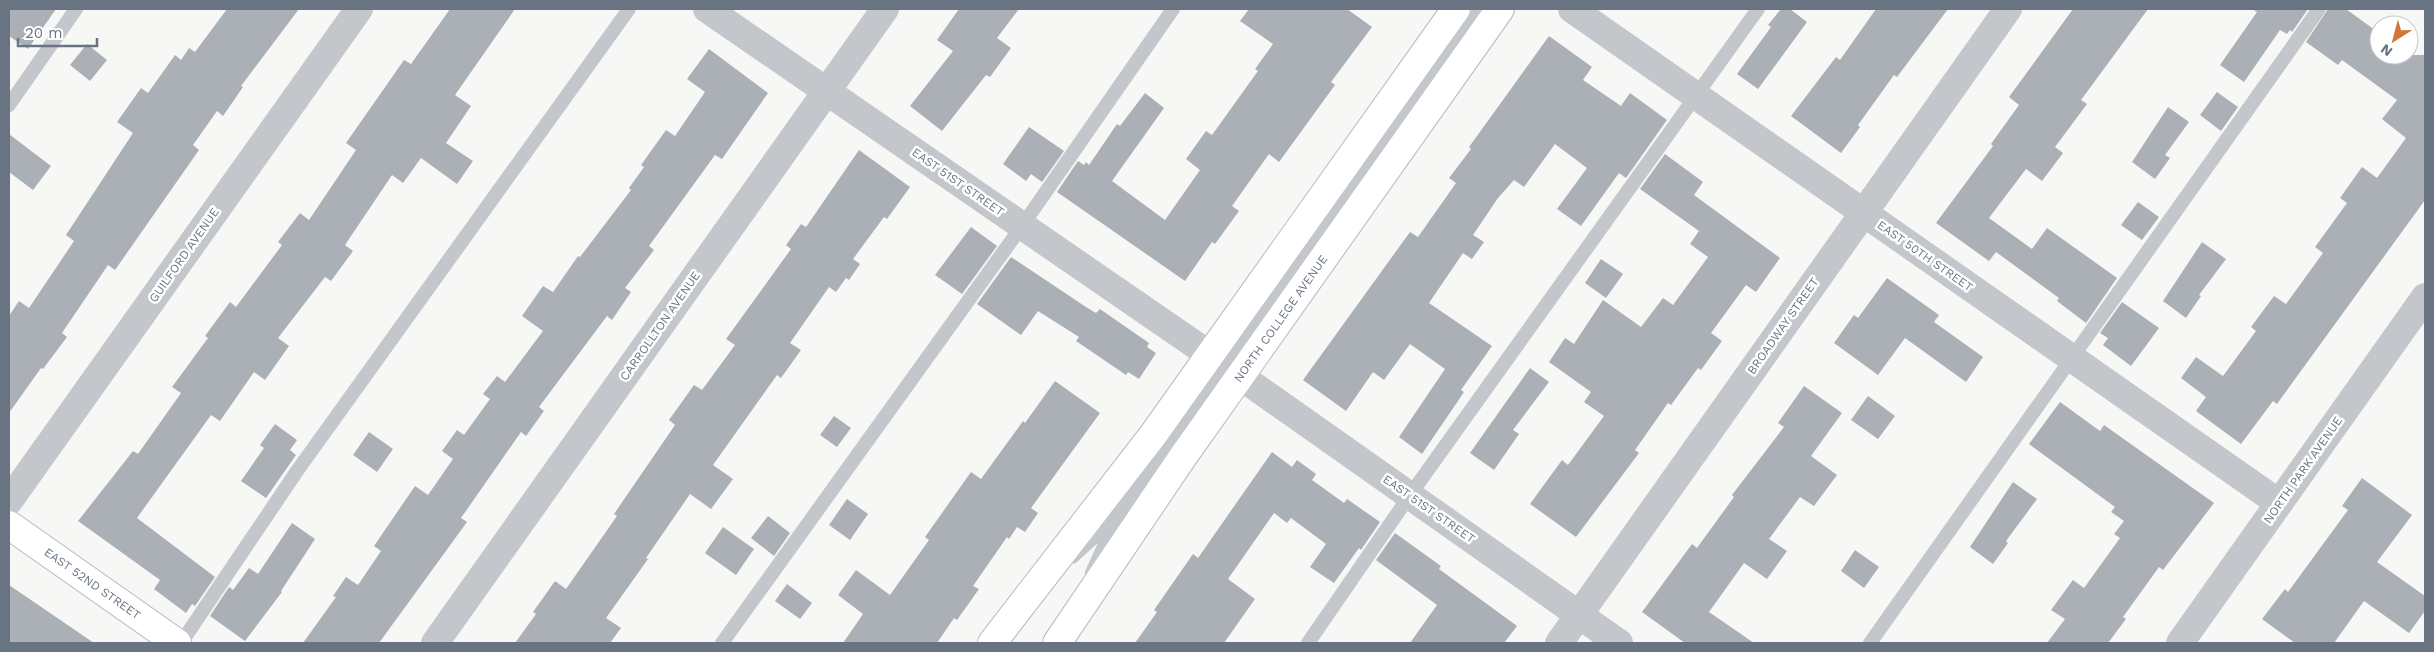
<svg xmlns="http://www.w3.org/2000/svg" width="2434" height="652" font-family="'Work Sans',sans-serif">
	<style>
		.building { fill: #abb0b7 }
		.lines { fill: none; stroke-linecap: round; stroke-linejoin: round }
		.secondary-casing { stroke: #b6b9be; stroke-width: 30 }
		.lane { stroke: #c3c6ca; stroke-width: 14 }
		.street { stroke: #c3c6ca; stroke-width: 28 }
		.secondary { stroke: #fff; stroke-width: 28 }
		.labels { text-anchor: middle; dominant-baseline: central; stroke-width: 5; stroke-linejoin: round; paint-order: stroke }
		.street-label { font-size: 12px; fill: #697483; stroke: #fff }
	</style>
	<rect width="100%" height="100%" fill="#f7f7f5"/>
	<path class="building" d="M 9,9 L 56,9 L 28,49 L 9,36 Z
		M 227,9 L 299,9 L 241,86 L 243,87 L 223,116 L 217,111 L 193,145 L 199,150 L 115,270 L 108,265 L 62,333 L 67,337 L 43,369 L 41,368 L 9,413 L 9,316 L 19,301 L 29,308 L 74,241 L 66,235 L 133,133 L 117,122 L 141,88 L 148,93 L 175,55 L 181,60 L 189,48 L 195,52 Z
		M 450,9 L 515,9 L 455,95 L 471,106 L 446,143 L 473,161 L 457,184 L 421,158 L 403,183 L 392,175 L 345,245 L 353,251 L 331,281 L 325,277 L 278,338 L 289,346 L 265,380 L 254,372 L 220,421 L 211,415 L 137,518 L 215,577 L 195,606 L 192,604 L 186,613 L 154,589 L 160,580 L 78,521 L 133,451 L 138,454 L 181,393 L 172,387 L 208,338 L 205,336 L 230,302 L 236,307 L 282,245 L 278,242 L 300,213 L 309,220 L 356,150 L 346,143 L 404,60 L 411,64 Z
		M 959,9 L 1019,9 L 997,38 L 1011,48 L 990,77 L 986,75 L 942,131 L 910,106 L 953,51 L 937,40 Z
		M 1249,9 L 1347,9 L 1372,27 L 1331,82 L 1335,85 L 1279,162 L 1269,154 L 1232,206 L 1239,211 L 1215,244 L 1212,242 L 1185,281 L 1057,192 L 1078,161 L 1084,165 L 1086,162 L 1089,165 L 1117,124 L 1120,126 L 1145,93 L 1164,108 L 1112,181 L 1165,220 L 1200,170 L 1186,159 L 1206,131 L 1212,135 L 1258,71 L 1255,69 L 1273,44 L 1240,21 Z
		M 1781,9 L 1790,9 L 1807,22 L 1758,89 L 1737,74 L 1771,27 L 1768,25 Z
		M 1876,9 L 1948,9 L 1897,77 L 1894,75 L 1858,125 L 1860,127 L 1841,153 L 1791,116 L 1836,57 L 1840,60 Z
		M 2073,9 L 2148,9 L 2081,100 L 2087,104 L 2055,147 L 2063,153 L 2042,181 L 2026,169 L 1989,218 L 2032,249 L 2047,228 L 2117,278 L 2086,323 L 2057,301 L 2059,298 L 1996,252 L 1989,261 L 1936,223 L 1993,146 L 1991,144 L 2019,105 L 2009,97 Z
		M 2252,9 L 2308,9 L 2292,32 L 2290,30 L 2287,34 L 2280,30 L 2244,82 L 2220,65 L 2257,12 Z
		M 2328,9 L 2346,9 L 2379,33 L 2379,55 L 2425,55 L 2425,200 L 2277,404 L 2273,401 L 2241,444 L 2196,411 L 2206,397 L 2181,378 L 2196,357 L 2223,376 L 2256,331 L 2251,327 L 2274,296 L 2286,304 L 2323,253 L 2315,247 L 2347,203 L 2340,198 L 2362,167 L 2377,178 L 2406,138 L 2382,119 L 2397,100 L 2342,60 L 2338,65 L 2306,42 Z
		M 1549,36 L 1592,67 L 1583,80 L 1621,106 L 1630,93 L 1667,120 L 1626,178 L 1619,173 L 1581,226 L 1557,209 L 1587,168 L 1555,144 L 1524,187 L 1514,180 L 1498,198 L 1473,235 L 1484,242 L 1472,259 L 1463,253 L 1429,303 L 1492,346 L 1461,390 L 1464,392 L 1422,454 L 1399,437 L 1445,369 L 1410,344 L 1384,380 L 1373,372 L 1346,411 L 1303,380 L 1410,232 L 1418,237 L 1456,183 L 1449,178 L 1471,149 L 1469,147 Z
		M 87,44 L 107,60 L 90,81 L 70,65 Z
		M 709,49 L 768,93 L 722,159 L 715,155 L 649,246 L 654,250 L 625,288 L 631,292 L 612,320 L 607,316 L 539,407 L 544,411 L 526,436 L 521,432 L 461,518 L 467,522 L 379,643 L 303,643 L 336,597 L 333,596 L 346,577 L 358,585 L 381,551 L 374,546 L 415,486 L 428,495 L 453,459 L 442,451 L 457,430 L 464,435 L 490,399 L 483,394 L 497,376 L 505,382 L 543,331 L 522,316 L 543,286 L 553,292 L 578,256 L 580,257 L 631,190 L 629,188 L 644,167 L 641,165 L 666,130 L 675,136 L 705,92 L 687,79 Z
		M 2217,92 L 2238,107 L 2221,131 L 2200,115 Z
		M 2168,107 L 2189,122 L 2165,155 L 2170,158 L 2155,179 L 2132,162 Z
		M 1029,127 L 1064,151 L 1042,182 L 1031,174 L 1026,181 L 1003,164 Z
		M 9,134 L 51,166 L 33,190 L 9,172 Z
		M 859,150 L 910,187 L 887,219 L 884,217 L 853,259 L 860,264 L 849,280 L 846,278 L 836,292 L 829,287 L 790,343 L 801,350 L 781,378 L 777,375 L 713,465 L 733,479 L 711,509 L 690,494 L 646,558 L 648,559 L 606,618 L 621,628 L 610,643 L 515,643 L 536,614 L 533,612 L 555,581 L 566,589 L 617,516 L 614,514 L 675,425 L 669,420 L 694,385 L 702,390 L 735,345 L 726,339 L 791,249 L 786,245 L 801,224 L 806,227 Z
		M 1665,154 L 1703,182 L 1694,195 L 1780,258 L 1756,292 L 1746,285 L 1711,333 L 1722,341 L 1701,370 L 1698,368 L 1671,405 L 1668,403 L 1635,450 L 1639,453 L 1576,537 L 1530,504 L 1562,460 L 1568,465 L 1604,416 L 1584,402 L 1591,392 L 1549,362 L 1565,338 L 1574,344 L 1603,300 L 1641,327 L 1663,298 L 1673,305 L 1708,257 L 1690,244 L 1699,231 L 1640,189 Z
		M 2138,202 L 2159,217 L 2142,240 L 2121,225 Z
		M 971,227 L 997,246 L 962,294 L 935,275 Z
		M 2202,242 L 2226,259 L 2199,295 L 2201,296 L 2186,318 L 2163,301 Z
		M 1011,257 L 1086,307 L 1096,313 L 1100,309 L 1149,343 L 1147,347 L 1156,353 L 1139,379 L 1128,372 L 1126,375 L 1076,341 L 1079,337 L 1038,311 L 1021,335 L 977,304 Z
		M 1601,259 L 1623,274 L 1606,298 L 1585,283 Z
		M 1887,278 L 1939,315 L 1934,322 L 1983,357 L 1966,382 L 1905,338 L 1878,375 L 1834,343 L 1854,315 L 1858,318 Z
		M 2122,302 L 2159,328 L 2131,366 L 2103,345 L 2108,338 L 2100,333 Z
		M 1530,368 L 1549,382 L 1513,430 L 1519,434 L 1494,470 L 1470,453 Z
		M 1055,381 L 1100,413 L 1031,508 L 1038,513 L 1025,532 L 1017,527 L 1009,539 L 1007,537 L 973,586 L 979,589 L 957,620 L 954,618 L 937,643 L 843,643 L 863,614 L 838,595 L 856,570 L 890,595 L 929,540 L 925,537 L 971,472 L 981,479 L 1023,421 L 1025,423 Z
		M 1804,386 L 1842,413 L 1811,456 L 1837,475 L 1814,506 L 1800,497 L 1769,539 L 1787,551 L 1767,579 L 1744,563 L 1709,612 L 1754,643 L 1685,643 L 1642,612 L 1692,544 L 1697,548 L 1734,497 L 1732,495 L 1784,427 L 1778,423 Z
		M 1868,396 L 1895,416 L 1878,439 L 1851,420 Z
		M 2060,402 L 2100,431 L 2104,425 L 2214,503 L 2163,570 L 2159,567 L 2123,617 L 2126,619 L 2108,643 L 2047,643 L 2065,619 L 2051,610 L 2073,580 L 2084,588 L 2120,538 L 2114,534 L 2124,521 L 2111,512 L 2115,507 L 2029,444 Z
		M 834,416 L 851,428 L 837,447 L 820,435 Z
		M 275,424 L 297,440 L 290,450 L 296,455 L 266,498 L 241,481 L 264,448 L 260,445 Z
		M 369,432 L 393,449 L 377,472 L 353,455 Z
		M 1272,452 L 1292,467 L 1297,460 L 1316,474 L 1312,480 L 1344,503 L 1347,499 L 1380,522 L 1361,550 L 1359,548 L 1334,583 L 1310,567 L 1326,544 L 1291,518 L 1287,523 L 1274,513 L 1228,579 L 1255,599 L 1224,643 L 1135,643 L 1157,612 L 1154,610 L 1193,554 L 1198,558 Z
		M 2362,478 L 2412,515 L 2377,562 L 2425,596 L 2425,611 L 2409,633 L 2364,601 L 2334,643 L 2295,643 L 2262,619 L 2285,589 L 2288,592 L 2348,510 L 2342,506 Z
		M 2013,482 L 2037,499 L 2006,541 L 2008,543 L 1993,564 L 1970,547 Z
		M 847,499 L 868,514 L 850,540 L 829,525 Z
		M 768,516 L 790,533 L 774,556 L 751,538 Z
		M 292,523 L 315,539 L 281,591 L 282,592 L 245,641 L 210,616 L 229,587 L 233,590 L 249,568 L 258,574 Z
		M 723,527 L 754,549 L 736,575 L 705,553 Z
		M 1395,533 L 1441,566 L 1439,569 L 1517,626 L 1504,643 L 1410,643 L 1437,605 L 1376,560 Z
		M 1855,550 L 1879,567 L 1864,588 L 1841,571 Z
		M 787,584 L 812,603 L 800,619 L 775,601 Z
		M 9,585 L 94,643 L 9,643 Z"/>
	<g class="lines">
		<g class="secondary-casing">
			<g id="secondary">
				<path id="s1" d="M 9,525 L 177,643"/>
				<path d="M 992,643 L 1153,435 L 1456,9"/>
				<path id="s2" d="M 1057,643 L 1182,458 L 1500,9"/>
			</g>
		</g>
		<path class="lane" d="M 9,105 L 76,9
			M 1072,557 L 1117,516 L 1480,9
			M 1092,573 L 1115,522
			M 181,643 L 297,471 L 629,9
			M 722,643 L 1022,226 L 1173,9
			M 1308,643 L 1410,495 L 1758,9
			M 1870,643 L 2319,9"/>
		<path class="street" d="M 707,9 L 1210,355
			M 1572,9 L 2279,503
			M 1240,376 L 1619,643
			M 9,501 L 359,9
			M 435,643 L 885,9
			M 1559,643 L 2008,9
			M 2180,643 L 2425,297"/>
		<use href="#secondary" class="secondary"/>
	</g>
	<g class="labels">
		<g class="street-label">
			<text transform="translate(958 182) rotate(35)">EAST 51ST STREET</text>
			<text transform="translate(184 255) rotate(-55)">GUILFORD AVENUE</text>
			<text transform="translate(1925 256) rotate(35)">EAST 50TH STREET</text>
			<text stroke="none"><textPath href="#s2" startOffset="394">NORTH COLLEGE AVENUE</textPath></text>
			<text transform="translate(660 326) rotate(-55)">CARROLLTON AVENUE</text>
			<text transform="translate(1783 326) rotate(-55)">BROADWAY STREET</text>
			<text transform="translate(2303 470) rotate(-55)">NORTH PARK AVENUE</text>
			<text transform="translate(1429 509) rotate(35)">EAST 51ST STREET</text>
			<text stroke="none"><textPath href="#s1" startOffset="102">EAST 52ND STREET</textPath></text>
		</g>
	</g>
	<rect width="2434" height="652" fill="none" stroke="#697483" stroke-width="20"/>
	<g transform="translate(2394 40) rotate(216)"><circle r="24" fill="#ffffff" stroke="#c3c7cd"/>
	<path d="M0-4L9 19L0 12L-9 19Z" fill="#d2753a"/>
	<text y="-8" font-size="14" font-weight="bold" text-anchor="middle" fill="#697483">N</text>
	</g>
	<path d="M18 38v8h79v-8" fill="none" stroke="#697483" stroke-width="2.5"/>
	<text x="25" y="38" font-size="15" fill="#697483" stroke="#ffffff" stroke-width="4" paint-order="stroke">20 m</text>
</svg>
